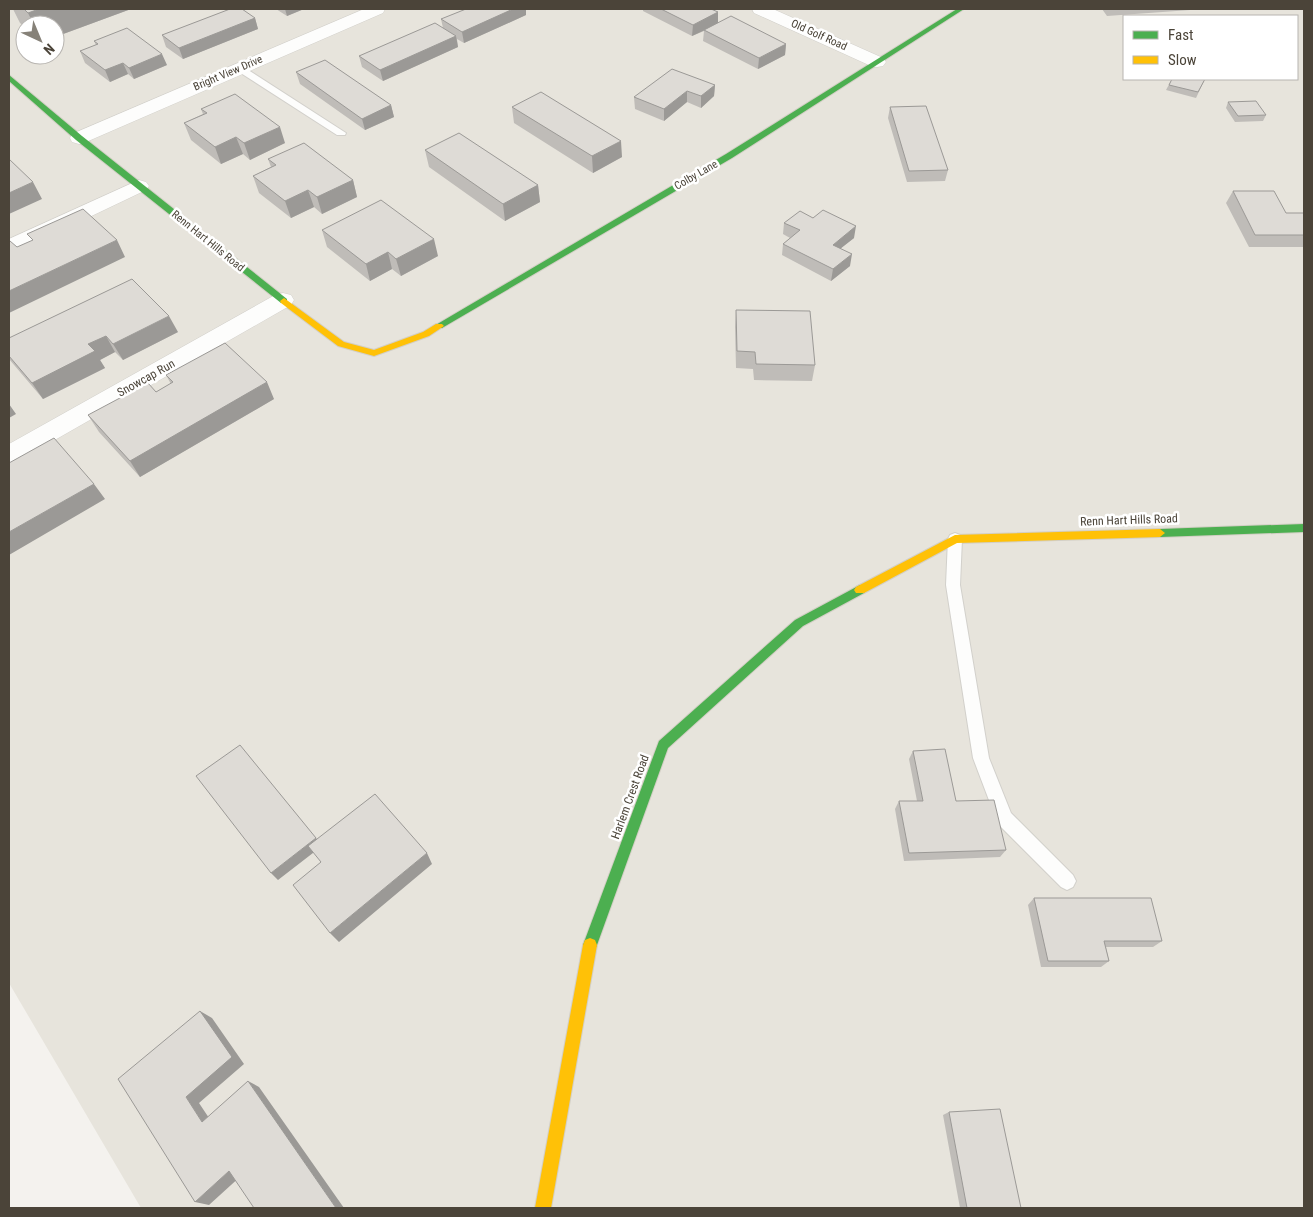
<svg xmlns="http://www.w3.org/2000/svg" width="1313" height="1217" font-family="'Roboto Condensed',sans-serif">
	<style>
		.residential { fill: #e7e4dc; fill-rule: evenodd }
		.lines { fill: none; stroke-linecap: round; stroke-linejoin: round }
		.lane-casing { stroke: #d2d0cb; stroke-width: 2 }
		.street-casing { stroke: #d2d0cb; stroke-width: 1 }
		.fast-casing { stroke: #d3cfc5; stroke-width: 2 }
		.slow-casing { stroke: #d3cfc5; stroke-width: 2 }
		.lane { fill: #fdfdfc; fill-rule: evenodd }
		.street { fill: #fdfdfc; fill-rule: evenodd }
		.fast { fill: #4caf50; fill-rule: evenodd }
		.slow { fill: #ffc107; fill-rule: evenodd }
		.wall { fill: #bfbcb8 }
		.shaded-wall { fill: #9b9996 }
		.building { fill: #dedbd6; stroke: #9b9996 }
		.labels { text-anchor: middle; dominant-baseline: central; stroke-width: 5; stroke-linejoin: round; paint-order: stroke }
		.far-street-label { font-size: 11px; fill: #4b4439; stroke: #fff }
		.street-label { font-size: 12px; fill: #4b4439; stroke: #fff }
	</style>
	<rect width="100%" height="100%" fill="#f4f2ee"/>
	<path class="residential" d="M 9,9 L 1304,9 L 1304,1208 L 141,1208 L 9,983 ZM 1124,16 L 1297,16 L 1297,79 L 1124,79 ZM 25,25 L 55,25 L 55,55 L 25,55 Z"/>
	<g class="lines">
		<g class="lane-casing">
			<path id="lane" d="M 239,65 L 242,66 L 346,133 L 345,135 L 337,135 L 236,70 L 234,68 Z
				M 955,533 L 960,535 L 962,539 L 960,585 L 989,758 L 1011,813 L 1073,875 L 1076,881 L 1073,887 L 1067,890 L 1061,887 L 998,824 L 973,758 L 946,585 L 948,539 L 950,535 Z"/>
		</g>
		<g class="street-casing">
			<path id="street" d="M 364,9 L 385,9 L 383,13 L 86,142 L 79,144 L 72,142 L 70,138 L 72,134 Z
				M 752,9 L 773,9 L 883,58 L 886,62 L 883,66 L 877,67 L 871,66 L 754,13 Z
				M 139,180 L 146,182 L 149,186 L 146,190 L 16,252 L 9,253 L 9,239 Z
				M 283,293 L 291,295 L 294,300 L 291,305 L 18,461 L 9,464 L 9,444 L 275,295 Z"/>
		</g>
		<g class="fast-casing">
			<path id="fast" d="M 957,9 L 964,9 L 732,158 L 442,328 L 436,328 L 434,326 L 726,154 Z
				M 9,75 L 82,136 L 287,299 L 287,303 L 281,303 L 76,140 L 9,81 Z
				M 1304,524 L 1304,532 L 1160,537 L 1155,533 L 1160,529 Z
				M 860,585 L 864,587 L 866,590 L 864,593 L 803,626 L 668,748 L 597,945 L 595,950 L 590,952 L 585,950 L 583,945 L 659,741 L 795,620 Z"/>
		</g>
		<g class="slow-casing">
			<path id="slow" d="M 284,298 L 344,342 L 374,350 L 423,332 L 436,324 L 442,324 L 444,326 L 429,336 L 374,356 L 338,346 L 281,303 L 280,301 Z
				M 1160,529 L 1165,533 L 1160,537 L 957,543 L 864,593 L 856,593 L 854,590 L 856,587 L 955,535 Z
				M 590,938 L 595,940 L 597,945 L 551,1208 L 535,1208 L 583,945 L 585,940 Z"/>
		</g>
		<use href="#lane" class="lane"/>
		<use href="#street" class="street"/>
		<use href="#fast" class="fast"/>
		<use href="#slow" class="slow"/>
	</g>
	<path class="wall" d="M 13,9 L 131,9 L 55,37 L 55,25 L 25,25 L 25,27 L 20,23 Z
		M 276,9 L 304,9 L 287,16 Z
		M 643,9 L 711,9 L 718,23 L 786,44 L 785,55 L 758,69 L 703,41 L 704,31 L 692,36 L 643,11 Z
		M 1102,9 L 1191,9 L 1190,10 L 1107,16 Z
		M 526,15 L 464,43 L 457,39 L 458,47 L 383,81 L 362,67 L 359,56 L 443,28 L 441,19 Z
		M 255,18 L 258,29 L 183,59 L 166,47 L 162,35 Z
		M 94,41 L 167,65 L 134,79 L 128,74 L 110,82 L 85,63 L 80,51 L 96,45 Z
		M 296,72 L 391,105 L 394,117 L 365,130 L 300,84 Z
		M 1172,79 L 1205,79 L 1196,98 L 1166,90 Z
		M 715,85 L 714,96 L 701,108 L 687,102 L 664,121 L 635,109 L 634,97 Z
		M 1228,102 L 1266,115 L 1263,121 L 1235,122 L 1226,108 Z
		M 512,107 L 622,157 L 593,173 L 514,123 Z
		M 890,107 L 948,170 L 945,181 L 907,182 L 888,118 Z
		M 201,109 L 285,143 L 250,160 L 243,154 L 221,164 L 191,140 L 184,123 L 203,114 Z
		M 425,150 L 538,185 L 540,202 L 505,221 L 429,167 Z
		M 268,159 L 353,180 L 357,197 L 322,214 L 314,207 L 291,218 L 259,193 L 253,176 L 271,167 Z
		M 1233,191 L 1286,213 L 1304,213 L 1304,247 L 1249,247 L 1226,203 Z
		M 784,223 L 854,238 L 841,248 L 850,266 L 831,281 L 782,255 L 783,244 L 790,238 L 783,234 Z
		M 322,230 L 438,256 L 401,276 L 392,269 L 370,281 L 327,247 Z
		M 736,310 L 815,365 L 812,381 L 754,380 L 753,369 L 736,368 L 735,327 Z
		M 178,332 L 123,360 L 115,352 L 100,360 L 105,368 L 43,399 L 9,359 L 9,338 Z
		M 166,375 L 274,399 L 140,477 L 99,432 L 88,415 L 156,392 L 171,384 Z
		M 913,751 L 956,801 L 1006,850 L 1000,857 L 904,861 L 895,809 L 899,801 L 917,801 L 909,759 Z
		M 1034,898 L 1162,941 L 1153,947 L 1106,947 L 1109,961 L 1101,967 L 1041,967 L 1028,905 Z
		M 949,1112 L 1021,1208 L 960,1208 L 943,1115 Z"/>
	<path class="shaded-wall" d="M 39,9 L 131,9 L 55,37 L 55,25 L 34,25 L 28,13 Z
		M 285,9 L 304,9 L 287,16 Z
		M 513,9 L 526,9 L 526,15 L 464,43 L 462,32 Z
		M 718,12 L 718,24 L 692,36 L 693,25 Z
		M 255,18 L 258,29 L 183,59 L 179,48 Z
		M 456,36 L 458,47 L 383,81 L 380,70 Z
		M 786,44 L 785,55 L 758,69 L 759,58 Z
		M 162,54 L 167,65 L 134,79 L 129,68 Z
		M 123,63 L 128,74 L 110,82 L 105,70 Z
		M 715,85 L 714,96 L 701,108 L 701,96 Z
		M 687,91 L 687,102 L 664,121 L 664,109 Z
		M 391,105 L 394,117 L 365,130 L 362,119 Z
		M 280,127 L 285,143 L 250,160 L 244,143 Z
		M 236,137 L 243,154 L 221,164 L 215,147 Z
		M 621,141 L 622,157 L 593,173 L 592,156 Z
		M 353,180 L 357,197 L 322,214 L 317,197 Z
		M 33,182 L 42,199 L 9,214 L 9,193 Z
		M 538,185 L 540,202 L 505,221 L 503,204 Z
		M 308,190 L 314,207 L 291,218 L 285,201 Z
		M 856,226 L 854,238 L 831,256 L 833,245 Z
		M 434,239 L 438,256 L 401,276 L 396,259 Z
		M 117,240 L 125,257 L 9,313 L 9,291 Z
		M 388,252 L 392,269 L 370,281 L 366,264 Z
		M 852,254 L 850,266 L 831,281 L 833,269 Z
		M 169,316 L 178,332 L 123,360 L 113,344 Z
		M 106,336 L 115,352 L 100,360 L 105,368 L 43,399 L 32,383 L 88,344 Z
		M 267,382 L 274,399 L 140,477 L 130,461 Z
		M 9,404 L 16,414 L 9,418 Z
		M 94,484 L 105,499 L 9,555 L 9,532 Z
		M 316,838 L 322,846 L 278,880 L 271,873 Z
		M 427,853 L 432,864 L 339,942 L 330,933 Z
		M 200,1011 L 212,1018 L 244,1064 L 199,1103 L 215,1127 L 202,1122 L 186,1097 Z
		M 248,1081 L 259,1087 L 344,1208 L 336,1208 Z
		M 229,1171 L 242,1175 L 209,1205 L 195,1202 Z"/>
	<path class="building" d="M 24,9 L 39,9 L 28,13 Z
		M 230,9 L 242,9 L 255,18 L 179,48 L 162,35 Z
		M 466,9 L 513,9 L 462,32 L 441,19 Z
		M 661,9 L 711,9 L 718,12 L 693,25 Z
		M 731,16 L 786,44 L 759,58 L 704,30 Z
		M 435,23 L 456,36 L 380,70 L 359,56 Z
		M 127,28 L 162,54 L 129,68 L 123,63 L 105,70 L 80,51 L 98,44 L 94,41 Z
		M 325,60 L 391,105 L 362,119 L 296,72 Z
		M 672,69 L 715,85 L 701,96 L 687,91 L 664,109 L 634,97 Z
		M 1172,79 L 1205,79 L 1198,92 L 1169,85 Z
		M 541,92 L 621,141 L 592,156 L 512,107 Z
		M 235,94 L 280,127 L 244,143 L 236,137 L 215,147 L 184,123 L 207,113 L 201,109 Z
		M 1256,101 L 1266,115 L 1238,116 L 1228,102 Z
		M 926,106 L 948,170 L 909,171 L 890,107 Z
		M 459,133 L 538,185 L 503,204 L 425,150 Z
		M 304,143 L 353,180 L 317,197 L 308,190 L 285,201 L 253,176 L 276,165 L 268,159 Z
		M 9,159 L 33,182 L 9,193 Z
		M 1233,191 L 1274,191 L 1286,213 L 1304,213 L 1304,235 L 1255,235 Z
		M 381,200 L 434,239 L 396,259 L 388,252 L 366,264 L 322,230 Z
		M 83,209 L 117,240 L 9,291 L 9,241 L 10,241 L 17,247 L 33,240 L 27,234 Z
		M 823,210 L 856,226 L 833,245 L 852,254 L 833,269 L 783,244 L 800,230 L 784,223 L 800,211 L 813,218 Z
		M 132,279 L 169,316 L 113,344 L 106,336 L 88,344 L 95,351 L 32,383 L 9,356 L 9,338 Z
		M 736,310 L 810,311 L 815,365 L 756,364 L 755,352 L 737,351 Z
		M 225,343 L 267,382 L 130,461 L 88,415 L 148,383 L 156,392 L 173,382 L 166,375 Z
		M 54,438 L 94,484 L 9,532 L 9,463 Z
		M 240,745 L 316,838 L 271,873 L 196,776 Z
		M 945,749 L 956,801 L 994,800 L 1006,850 L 909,853 L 899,801 L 923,801 L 913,751 Z
		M 375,794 L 427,853 L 330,933 L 293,885 L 321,862 L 308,846 Z
		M 1034,898 L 1151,898 L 1162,941 L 1104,941 L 1109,961 L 1048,961 Z
		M 200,1011 L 232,1057 L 186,1097 L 202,1122 L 248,1081 L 336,1208 L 254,1208 L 229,1171 L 195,1202 L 118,1079 Z
		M 1000,1109 L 1021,1208 L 967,1208 L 949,1112 Z"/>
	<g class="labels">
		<g class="far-street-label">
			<text transform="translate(819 35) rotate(24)">Old Golf Road</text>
			<text transform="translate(228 73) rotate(-23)">Bright View Drive</text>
			<text transform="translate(696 175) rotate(-30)">Colby Lane</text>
			<text transform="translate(208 241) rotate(39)">Renn Hart Hills Road</text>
		</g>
		<g class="street-label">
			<text transform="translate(146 378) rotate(-29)">Snowcap Run</text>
			<text transform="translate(1129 520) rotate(-2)">Renn Hart Hills Road</text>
			<text transform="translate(630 797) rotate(-70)">Harlem Crest Road</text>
		</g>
	</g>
	<rect width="1313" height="1217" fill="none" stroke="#4b4439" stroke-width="20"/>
	<rect x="1123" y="15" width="175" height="65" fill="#ffffff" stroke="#b7b4b0"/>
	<rect x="1133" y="31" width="25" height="8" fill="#4caf50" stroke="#b7b4b0"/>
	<text x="1168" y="40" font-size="15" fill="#4b4439">Fast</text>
	<rect x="1133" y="56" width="25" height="8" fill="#ffc107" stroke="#b7b4b0"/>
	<text x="1168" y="65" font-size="15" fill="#4b4439">Slow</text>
	<g transform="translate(40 40) rotate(136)"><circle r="24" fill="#ffffff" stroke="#b7b4b0"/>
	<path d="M0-4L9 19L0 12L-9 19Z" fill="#868178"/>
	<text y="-8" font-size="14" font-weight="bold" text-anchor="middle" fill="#4b4439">N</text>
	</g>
</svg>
